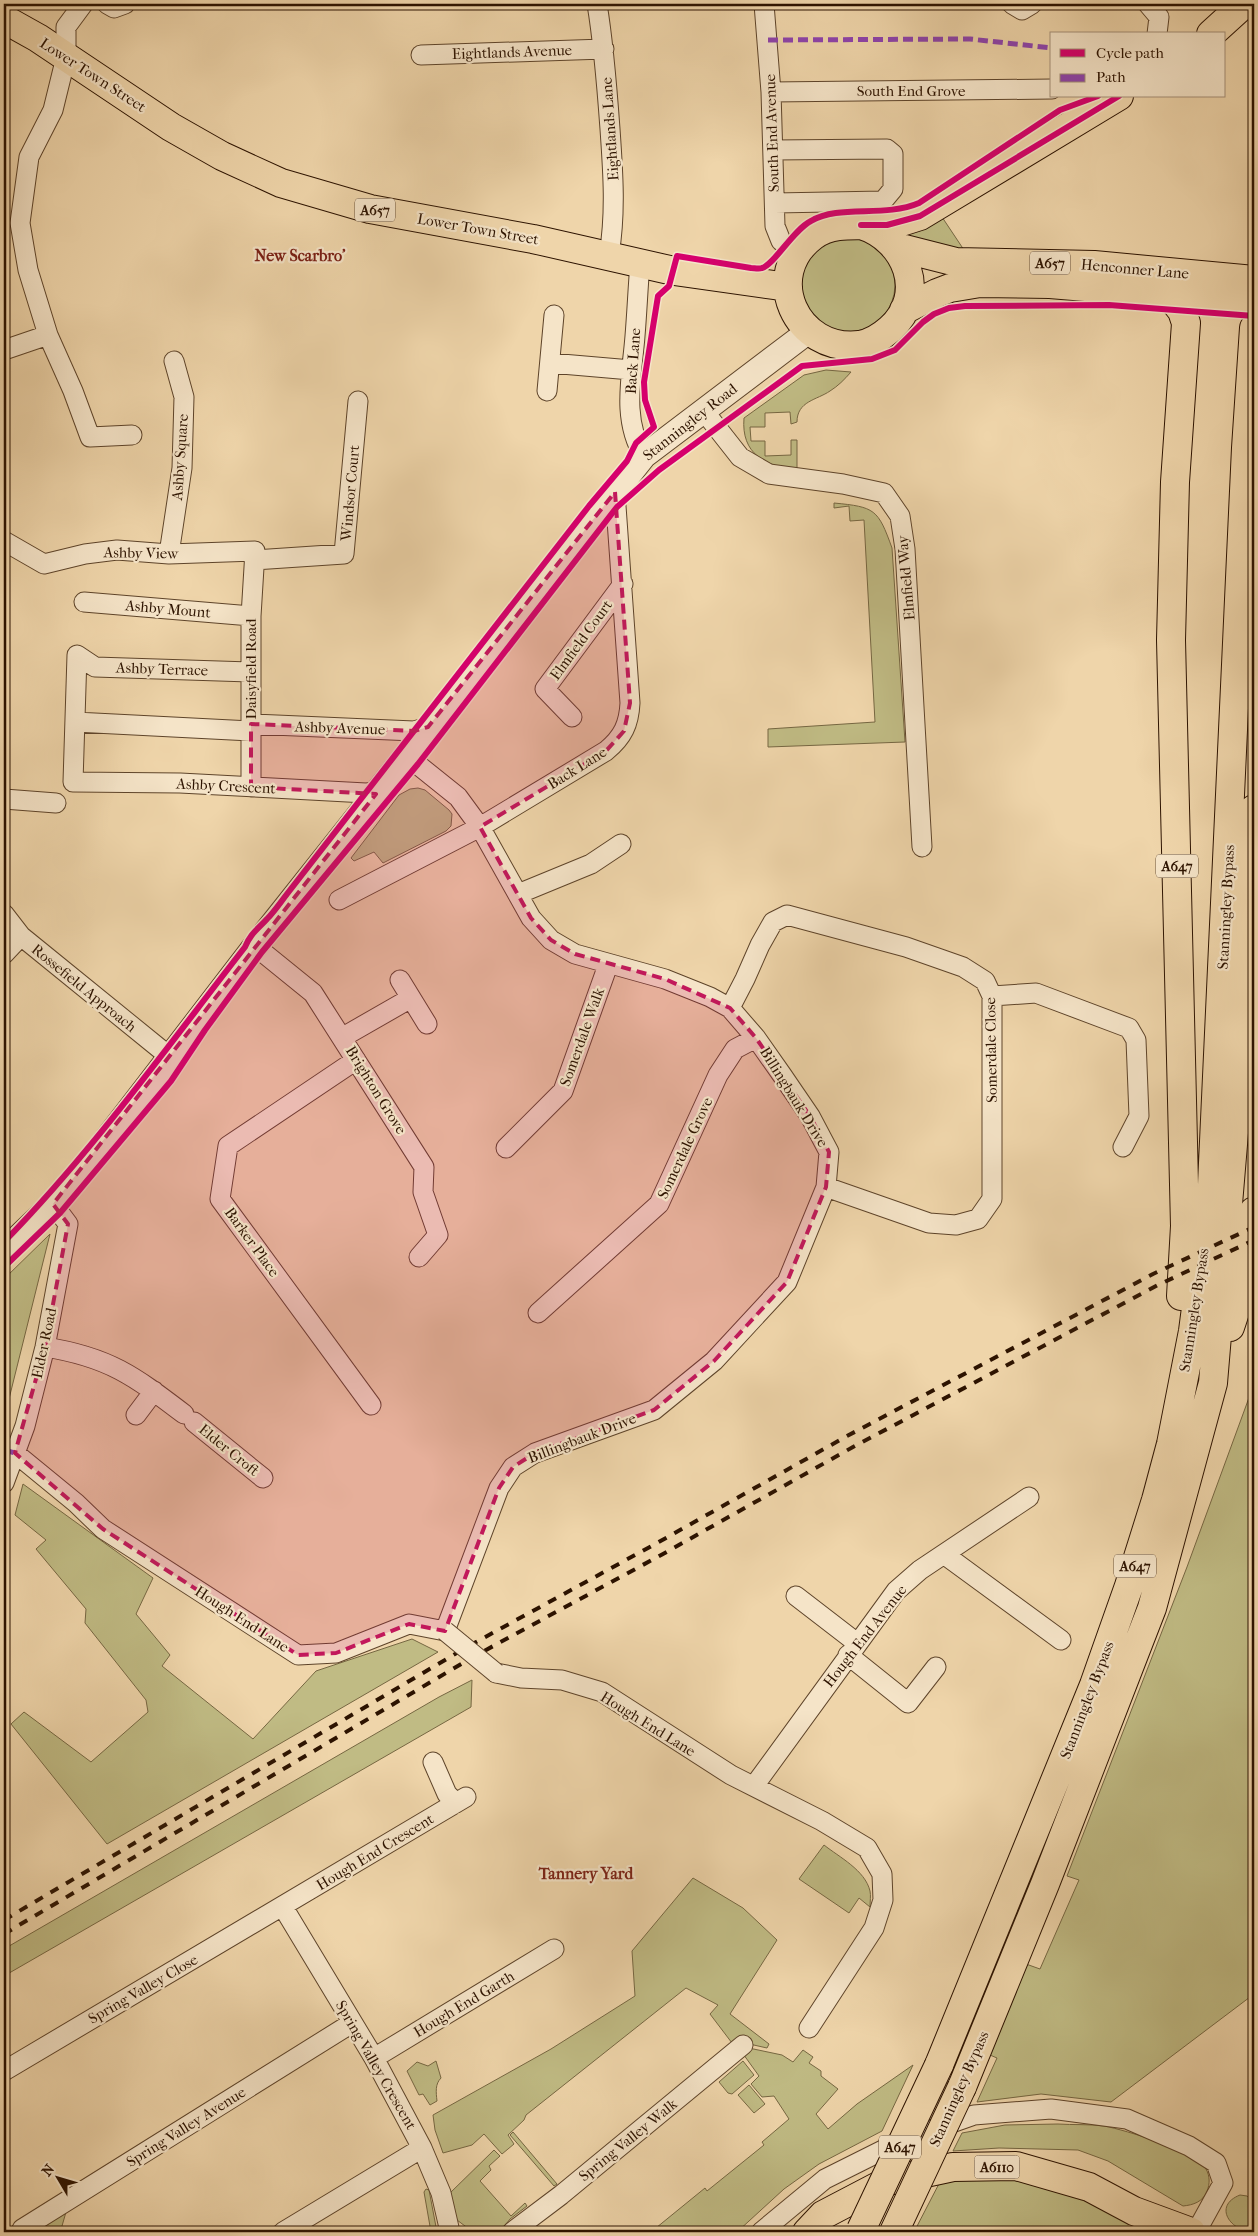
<svg xmlns="http://www.w3.org/2000/svg" width="1258" height="2236" font-family="'IM FELL French Canon',serif">
	<style>
		.green { fill: #c0bb84; stroke: #766742 }
		.lines { fill: none; stroke-linecap: round; stroke-linejoin: round }
		.minor-casing { stroke: #5e442a; stroke-width: 21 }
		.tertiary-casing { stroke: #5e442a; stroke-width: 26 }
		.primary-casing { stroke: #2d1300; stroke-width: 30 }
		.trunk-casing { stroke: #2d1300; stroke-width: 30 }
		.minor { stroke: #f5e4c8; stroke-width: 19 }
		.tertiary { stroke: #f5e4c8; stroke-width: 24 }
		.primary { stroke: #efd5aa; stroke-width: 28 }
		.trunk { stroke: #efd5aa; stroke-width: 28 }
		.rail { stroke: #2d1300; stroke-width: 4; stroke-dasharray: 9 9; stroke-linecap: butt }
		.minor-bridge-casing { stroke: #5e442a; stroke-width: 21; stroke-linecap: butt }
		.primary-bridge-casing { stroke: #2d1300; stroke-width: 30; stroke-linecap: butt }
		.minor-bridge { stroke: #f5e4c8; stroke-width: 19 }
		.primary-bridge { stroke: #efd5aa; stroke-width: 28 }
		.quiet { stroke: #8e44ad; stroke-width: 5; stroke-dasharray: 10 5; stroke-linecap: butt }
		.cycleway-casing { stroke: #f5e4c8; stroke-width: 9 }
		.cycleway { stroke: #d6006c; stroke-width: 6 }
		.marked { fill: #c2185b; fill-opacity: 0.2; stroke: #c2185b; stroke-width: 4; stroke-dasharray: 10 6; stroke-linejoin: round }
		.labels { text-anchor: middle; dominant-baseline: central; stroke-width: 4.5; stroke-linejoin: round; paint-order: stroke }
		.shield { fill: #f5e4c8; stroke: #69523c; stroke-width: 1 }
		.shield-label { font-size: 14px; font-weight: bold; fill: #2d1300 }
		.street-label { font-size: 15px; fill: #2d1300; stroke: #f5e4c8 }
		.neighbourhood-label { font-size: 16px; font-weight: bold; fill: #7a1f14; stroke: #f5e4c8 }
	</style>
	<rect width="100%" height="100%" fill="#efd5aa"/>
	<filter id="stains"><feTurbulence type="fractalNoise" baseFrequency=".004" numOctaves="4"/><feColorMatrix values="0 0 0 0 .2 0 0 0 0 .09 0 0 0 0 .02 0 0 0 .5 -.17"/></filter>
	<radialGradient id="worn" r=".72"><stop offset=".6" stop-color="#630" stop-opacity="0"/><stop offset="1" stop-color="#630" stop-opacity=".3"/></radialGradient>
	<path class="green" d="M 942,217 L 968,256 L 909,237 L 908,234 Z
		M801 285a47 47 0 1 1 94 0a47 47 0 1 1-94 0Z
		M 826,370 L 851,372 C 844,380 838,386 830,391 C 817,400 797,401 797,422 L 791,424 L 790,412 L 765,413 L 765,427 L 750,427 L 751,441 L 765,441 L 765,456 L 791,455 L 791,440 L 797,440 L 797,470 C 765,466 741,454 744,418 L 804,375 Z
		M 834,503 C 875,507 878,509 892,548 L 905,742 L 768,747 L 768,729 L 875,722 L 864,520 L 850,521 L 849,506 L 834,508 Z
		M 418,788 L 425,790 L 449,810 L 452,814 L 451,826 L 446,831 L 383,863 L 374,852 L 354,861 L 351,858 L 399,795 L 410,789 Z
		M 50,1234 L 4,1419 L 4,1279 Z
		M 1254,1384 L 1254,1553 L 1251,1585 L 1254,1586 L 1254,1994 L 1111,2102 L 1041,2094 L 977,2102 L 997,2058 L 990,2055 L 1026,1964 L 1040,1969 L 1079,1880 L 1067,1876 L 1187,1567 Z
		M 23,1484 L 153,1578 L 136,1614 L 170,1655 L 162,1666 L 253,1739 L 316,1671 L 412,1639 L 438,1652 L 107,1844 L 11,1724 L 24,1712 L 91,1762 L 148,1712 L 146,1700 L 85,1623 L 86,1609 L 36,1549 L 46,1540 L 15,1515 Z
		M 472,1680 L 471,1707 L 4,1976 L 4,1949 L 439,1697 Z
		M 824,1845 C 839,1857 865,1870 870,1891 C 871,1895 870,1902 870,1907 L 859,1898 L 849,1913 L 799,1879 Z
		M 693,1878 L 743,1908 L 777,1940 L 730,2014 L 769,2044 L 767,2048 L 736,2041 L 732,2043 L 710,2014 L 718,2005 L 686,1988 L 526,2115 L 524,2120 L 508,2135 L 514,2144 L 502,2154 L 484,2134 L 472,2145 L 443,2153 L 435,2130 L 433,2115 L 551,2049 L 635,1996 L 632,1951 Z
		M 744,2047 L 782,2055 L 793,2062 L 803,2050 L 813,2057 L 809,2063 L 821,2071 L 821,2076 L 838,2089 L 816,2114 L 828,2129 L 857,2104 L 913,2065 L 882,2131 L 819,2164 L 784,2189 L 737,2232 L 651,2232 L 705,2188 L 707,2191 L 764,2145 L 762,2142 L 789,2119 L 774,2096 L 762,2097 L 751,2084 L 759,2076 L 741,2051 Z
		M 436,2061 L 441,2078 C 435,2084 436,2092 437,2101 L 430,2105 L 423,2094 L 419,2095 L 407,2071 L 417,2062 L 428,2066 Z
		M 743,2061 L 754,2075 L 732,2094 L 728,2093 L 719,2082 Z
		M 749,2085 L 765,2104 L 754,2113 L 738,2095 Z
		M 1058,2124 C 1073,2125 1089,2124 1104,2126 C 1126,2130 1194,2151 1206,2169 C 1210,2176 1210,2184 1207,2191 C 1203,2202 1193,2205 1183,2206 L 1108,2161 L 1078,2150 L 999,2148 L 953,2151 L 962,2133 L 1005,2125 Z
		M 513,2132 L 557,2184 L 554,2186 L 510,2135 Z
		M 494,2150 L 500,2156 L 489,2166 L 491,2170 L 480,2181 L 511,2216 L 525,2203 L 527,2206 L 510,2219 L 503,2228 L 473,2232 L 457,2220 L 449,2194 Z
		M 943,2176 L 1006,2176 L 1078,2195 L 1167,2232 L 914,2232 Z
		M 426,2189 L 429,2190 L 437,2232 L 431,2232 L 424,2192 Z
		M 1240,2195 L 1247,2196 L 1254,2202 L 1254,2232 C 1231,2232 1212,2206 1240,2195 Z
		M 66,2212 L 62,2226 L 55,2232 L 31,2232 Z"/>
	<g class="lines">
		<g class="minor-casing">
			<path id="minor" d="M 83,4 L 66,27 L 66,57 L 53,110 L 29,157 L 20,223 L 28,270 L 48,335 L 73,391 L 90,437 L 132,435
				M 107,4 L 114,8 L 125,4
				M 597,4 C 604,46 607,87 610,129 C 613,172 616,213 609,255
				M 764,4 L 771,92 L 775,226 L 781,241 L 797,253
				M 1012,4 L 1022,10 L 1032,4
				M 1148,4 L 1159,17 L 1157,34
				M 421,55 L 604,49
				M 771,92 L 1052,89
				M 773,150 L 887,149 L 893,154 L 893,189 L 883,201 L 775,203
				M 640,263 C 638,287 637,312 635,336 C 632,376 621,419 644,456
				M 4,350 L 48,335
				M 550,363 L 631,370
				M 547,391 L 554,315
				M 703,410 L 740,457 L 769,474 L 843,484 L 884,493 L 900,516 L 905,549 L 922,847
				M 4,541 L 44,564 L 85,554 L 117,550 L 169,554 L 255,551 L 251,616 L 251,787
				M 169,554 L 182,468 L 184,397 L 174,361
				M 254,560 L 344,554 L 358,401
				M 84,602 L 251,616
				M 77,655 L 73,782 L 180,783 L 366,793 L 377,792
				M 77,655 L 95,667 L 250,672
				M 572,717 L 545,689 L 623,584
				M 75,722 L 251,731
				M 251,724 L 414,731 L 428,727
				M 4,799 L 56,803
				M 518,894 L 591,864 L 621,844
				M 339,900 L 480,827 L 606,751 C 623,737 629,724 630,703 L 615,492
				M 4,914 L 21,936 L 170,1057
				M 255,946 L 313,993 L 424,1167 L 423,1192 L 438,1235 L 419,1257
				M 4,954 L 21,936
				M 400,980 L 427,1024
				M 992,996 L 1036,993 L 1129,1028 L 1136,1040 L 1139,1116 L 1123,1147
				M 730,1008 L 745,979 L 760,945 L 773,922 L 787,915 L 906,947 L 963,967 L 985,981 L 992,996 L 992,1199 L 978,1219 L 956,1225 L 929,1223 L 826,1187
				M 343,1037 L 411,998
				M 356,1060 L 228,1146 L 220,1199 L 371,1405
				M 506,1148 L 563,1091 L 608,965
				M 538,1313 L 659,1204 L 718,1075 L 735,1049 L 756,1038
				M 45,1347 C 109,1357 134,1376 184,1414
				M 136,1415 L 154,1391
				M 194,1422 L 263,1478
				M 15,1453 L 76,1503 L 103,1529 L 298,1655 L 336,1653 L 409,1624 L 445,1631 L 499,1488 L 513,1467 L 535,1453 L 654,1410 L 714,1361 L 787,1282 L 826,1187 L 829,1152 L 810,1116 L 782,1075 L 756,1038 L 730,1008 L 710,997 L 665,979 L 575,954 L 551,940 L 531,918 L 480,827 L 458,797 L 407,756
				M 4,1483 L 25,1426 L 45,1347 L 68,1224 L 53,1204
				M 945,1555 L 1061,1640
				M 796,1596 L 857,1643
				M 848,1655 L 908,1703 L 936,1667
				M 496,1673 L 521,1678 L 562,1680 L 602,1692 L 731,1775 L 822,1821 L 867,1848 L 882,1874 L 883,1900 L 874,1928 L 809,2028
				M 433,1762 L 447,1794 L 456,1803
				M 754,1786 L 896,1591 L 920,1570 L 1029,1497
				M 283,1907 L 374,2058 L 422,2148 L 441,2193 L 450,2232
				M 374,2058 L 554,1949
				M 4,2071 L 466,1797
				M 21,2232 L 22,2229 L 352,2023
				M 283,2232 L 422,2148
				M 512,2232 L 561,2195 L 743,2045
				M 761,2232 L 825,2179 L 903,2140 L 974,2115 L 1051,2109 L 1127,2119 L 1189,2146 L 1216,2163 L 1223,2183 L 1196,2232"/>
		</g>
		<g class="tertiary-casing">
			<path id="tertiary" d="M 4,1251 L 53,1204 L 100,1148 L 255,946 L 644,456 L 809,331"/>
		</g>
		<g class="primary-casing">
			<path id="primary" d="M 4,19 L 38,38 L 171,127 L 222,156 L 281,183 L 370,209 L 533,239 L 674,271 L 788,287
				M 1211,34 L 1244,4
				M 861,225 C 906,239 929,294 890,329 C 881,337 871,343 860,345 C 796,353 761,275 813,236 C 835,220 861,227 887,225 C 898,223 909,220 920,216 L 1119,96
				M 897,247 L 956,262 L 1094,265 L 1254,280
				M 1167,292 L 1182,311 L 1186,323 L 1175,482 L 1171,640 L 1185,1226 L 1181,1296
				M 904,310 L 937,293 L 950,288 L 980,283 L 1050,284 L 1254,301
				M 1230,1327 L 1238,1303 L 1254,1211
				M 939,2065 L 1094,1685 L 1129,1586 L 1156,1500 L 1171,1444 L 1193,1331 L 1212,1185 L 1246,448 L 1254,328
				M 962,2087 L 1045,1884 L 1152,1608 L 1213,1383 L 1241,1049 L 1254,809"/>
		</g>
		<g class="trunk-casing">
			<path id="trunk" d="M 807,2232 L 823,2215 L 888,2181 L 953,2167 L 1016,2166 L 1089,2187 L 1134,2211 L 1191,2232"/>
		</g>
		<use href="#minor" class="minor"/>
		<use href="#tertiary" class="tertiary"/>
		<use href="#primary" class="primary"/>
		<use href="#trunk" class="trunk"/>
		<path class="rail" d="M 4,1920 L 467,1647 L 657,1543 L 847,1436 L 1153,1274 L 1254,1227
			M 4,1934 L 473,1657 L 663,1554 L 853,1447 L 1158,1285 L 1254,1240"/>
		<g class="minor-bridge-casing">
			<path id="minor-bridge" d="M 445,1631 L 496,1673"/>
		</g>
		<g class="primary-bridge-casing">
			<path id="primary-bridge" d="M 861,2230 L 939,2065
				M 894,2232 L 962,2087"/>
		</g>
		<use href="#minor-bridge" class="minor-bridge"/>
		<use href="#primary-bridge" class="primary-bridge"/>
		<path class="quiet" d="M 768,40 L 970,39 L 1052,48
			M 4,1450 L 15,1453"/>
		<g class="cycleway-casing">
			<path id="cycleway" d="M 861,225 L 887,225 L 920,216 L 1119,96
				M 4,1242 C 93,1151 167,1047 245,947 C 250,934 258,929 267,919 C 274,912 280,903 287,894 L 589,506 L 627,461 L 636,443 L 654,427 L 645,400 L 644,382 L 658,296 L 669,286 L 677,256 L 751,268 C 754,268 759,269 762,268 C 774,265 793,230 811,221 C 839,204 884,218 919,203 L 1060,110 L 1098,96
				M 4,1267 L 60,1213 L 171,1081 L 205,1030 L 262,952 L 418,764 L 617,507 L 659,470 L 802,366 L 872,359 L 895,350 L 923,322 L 934,314 L 949,308 L 965,306 L 1109,305 L 1254,316"/>
		</g>
		<use href="#cycleway" class="cycleway"/>
	</g>
	<path class="marked" d="M 615,492 L 630,703 L 624,731 L 606,751 L 480,827 L 531,918 L 551,940 L 575,954 L 665,979 L 730,1008 L 756,1038 L 810,1116 L 829,1152 L 826,1187 L 787,1282 L 714,1361 L 654,1410 L 535,1453 L 513,1467 L 499,1488 L 445,1631 L 409,1624 L 336,1653 L 298,1655 L 103,1529 L 15,1453 L 45,1347 L 68,1224 L 53,1204 L 376,794 L 251,787 L 251,724 L 414,731 L 428,727 Z"/>
	<g class="labels">
		<g class="shield">
			<rect x="355" y="198.5" width="40" height="23" rx="4"/>
			<rect x="1030" y="251.5" width="40" height="23" rx="4"/>
			<rect x="1156" y="854.5" width="42" height="23" rx="4"/>
			<rect x="1114" y="1554.5" width="42" height="23" rx="4"/>
			<rect x="879" y="2135.5" width="42" height="23" rx="4"/>
			<rect x="974.5" y="2155.5" width="45" height="23" rx="4"/>
		</g>
		<g class="shield-label">
			<text x="375" y="210">A657</text>
			<text x="1050" y="263">A657</text>
			<text x="1177" y="866">A647</text>
			<text x="1135" y="1566">A647</text>
			<text x="900" y="2147">A647</text>
			<text x="997" y="2167">A6110</text>
		</g>
		<g class="street-label">
			<text transform="translate(512 52) rotate(-2)">Eightlands Avenue</text>
			<text transform="translate(93 75) rotate(33)">Lower Town Street</text>
			<text x="911" y="91">South End Grove</text>
			<text transform="translate(610 129) rotate(-94)">Eightlands Lane</text>
			<text transform="translate(772 133) rotate(-92)">South End Avenue</text>
			<text transform="translate(478 229) rotate(10)">Lower Town Street</text>
			<text transform="translate(1135 269) rotate(5)">Henconner Lane</text>
			<text transform="translate(633 361) rotate(-86)">Back Lane</text>
			<text transform="translate(690 422) rotate(-38)">Stanningley Road</text>
			<text transform="translate(180 457) rotate(-86)">Ashby Square</text>
			<text transform="translate(350 493) rotate(-85)">Windsor Court</text>
			<text transform="translate(141 553) rotate(1)">Ashby View</text>
			<text transform="translate(906 578) rotate(-95)">Elmfield Way</text>
			<text transform="translate(168 609) rotate(5)">Ashby Mount</text>
			<text transform="translate(581 640) rotate(-54)">Elmfield Court</text>
			<text transform="translate(162 669) rotate(2)">Ashby Terrace</text>
			<text transform="translate(251 669) rotate(-90)">Daisyfield Road</text>
			<text transform="translate(340 728) rotate(2)">Ashby Avenue</text>
			<text transform="translate(577 768) rotate(-32)">Back Lane</text>
			<text transform="translate(226 786) rotate(3)">Ashby Crescent</text>
			<text transform="translate(1226 907) rotate(-87)">Stanningley Bypass</text>
			<text transform="translate(84 988) rotate(39)">Rossefield Approach</text>
			<text transform="translate(582 1037) rotate(-70)">Somerdale Walk</text>
			<text transform="translate(991 1050) rotate(-91)">Somerdale Close</text>
			<text transform="translate(376 1090) rotate(58)">Brighton Grove</text>
			<text transform="translate(794 1097) rotate(58)">Billingbauk Drive</text>
			<text transform="translate(685 1148) rotate(-65)">Somerdale Grove</text>
			<text transform="translate(252 1242) rotate(54)">Barker Place</text>
			<text transform="translate(1194 1310) rotate(-81)">Stanningley Bypass</text>
			<text transform="translate(44 1343) rotate(-78)">Elder Road</text>
			<text transform="translate(582 1438) rotate(-21)">Billingbauk Drive</text>
			<text transform="translate(229 1450) rotate(39)">Elder Croft</text>
			<text transform="translate(242 1619) rotate(33)">Hough End Lane</text>
			<text transform="translate(865 1636) rotate(-52)">Hough End Avenue</text>
			<text transform="translate(1087 1700) rotate(-69)">Stanningley Bypass</text>
			<text transform="translate(648 1724) rotate(32)">Hough End Lane</text>
			<text transform="translate(375 1852) rotate(-31)">Hough End Crescent</text>
			<text transform="translate(143 1989) rotate(-30)">Spring Valley Close</text>
			<text transform="translate(464 2004) rotate(-31)">Hough End Garth</text>
			<text transform="translate(376 2065) rotate(60)">Spring Valley Crescent</text>
			<text transform="translate(959 2089) rotate(-66)">Stanningley Bypass</text>
			<text transform="translate(186 2127) rotate(-32)">Spring Valley Avenue</text>
			<text transform="translate(628 2140) rotate(-39)">Spring Valley Walk</text>
		</g>
		<g class="neighbourhood-label">
			<text x="300" y="255">New Scarbro'</text>
			<text x="586" y="1873">Tannery Yard</text>
		</g>
	</g>
	<rect width="1258" height="2236" fill="none" stroke="#efd5aa" stroke-width="20"/>
	<rect x="5" y="5" width="1248" height="2226" fill="none" stroke="#2d1300" stroke-width="2.5"/>
	<rect x="10" y="10" width="1238" height="2216" fill="none" stroke="#2d1300"/>
	<rect x="1050" y="32" width="175" height="65" fill="#f5e4c8" stroke="#a59078"/>
	<rect x="1060" y="49" width="25" height="8" fill="#d6006c" stroke="#a59078"/>
	<text x="1096" y="58" font-size="15" fill="#2d1300">Cycle path</text>
	<rect x="1060" y="74" width="25" height="8" fill="#8e44ad" stroke="#a59078"/>
	<text x="1096" y="82" font-size="15" fill="#2d1300">Path</text>
	<g transform="translate(58 2178) rotate(308)" stroke="#f5e4c8" stroke-width="4" paint-order="stroke">
	<path d="M0-4L9 19L0 12L-9 19Z" fill="#2d1300"/>
	<text y="-8" font-size="14" font-weight="bold" text-anchor="middle" fill="#2d1300">N</text>
	</g>
	<rect width="100%" height="100%" filter="url(#stains)"/>
	<rect width="100%" height="100%" fill="url(#worn)"/>
</svg>
